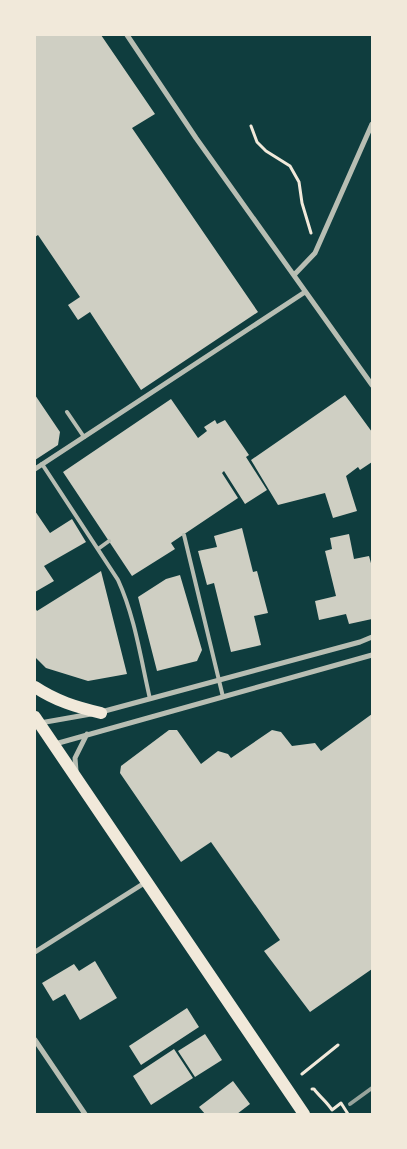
<svg xmlns="http://www.w3.org/2000/svg" width="407" height="1149" font-family="'DM Sans',sans-serif">
	<style>
		.building { fill: #cfcfc3 }
		.lines { fill: none; stroke-linecap: round; stroke-linejoin: round }
		.path { stroke: #f1e9da; stroke-width: 3 }
		.service { stroke: #b8beb3; stroke-width: 4 }
		.minor { stroke: #b8beb3; stroke-width: 5 }
		.primary { stroke: #f1e9da; stroke-width: 12 }
		.rail { stroke: #97a49c; stroke-width: 4 }
	</style>
	<rect width="100%" height="100%" fill="#0f3d3e"/>
	<path class="building" d="M 35,35 L 101,35 L 155,114 L 132,128 L 258,312 L 141,390 L 90,312 L 78,320 L 68,305 L 80,297 L 38,235 L 35,237 Z
		M 35,395 L 60,432 L 58,445 L 35,460 Z
		M 345,395 L 372,432 L 372,462 L 360,470 L 358,467 L 346,476 L 357,511 L 333,518 L 325,493 L 278,505 L 251,460 Z
		M 171,399 L 198,438 L 207,431 L 204,427 L 215,420 L 217,424 L 225,420 L 249,455 L 246,457 L 267,490 L 245,504 L 224,471 L 222,473 L 238,498 L 171,543 L 175,549 L 132,576 L 63,472 Z
		M 35,511 L 50,533 L 72,519 L 86,542 L 44,566 L 54,581 L 35,592 Z
		M 242,528 L 253,572 L 257,571 L 268,613 L 254,616 L 261,645 L 231,652 L 214,583 L 207,585 L 198,551 L 217,547 L 214,536 Z
		M 349,534 L 354,559 L 369,556 L 372,567 L 372,619 L 349,624 L 346,614 L 319,620 L 315,601 L 336,596 L 325,551 L 332,549 L 330,538 Z
		M 101,571 L 127,674 L 88,681 L 46,668 L 35,657 L 35,608 L 37,611 Z
		M 180,575 L 202,650 L 197,661 L 157,671 L 138,597 L 166,579 Z
		M 372,714 L 372,969 L 310,1012 L 264,951 L 280,940 L 211,842 L 181,862 L 120,773 L 121,766 L 169,730 L 177,730 L 201,764 L 218,751 L 228,754 L 231,758 L 272,730 L 281,732 L 292,746 L 315,743 L 321,751 Z
		M 95,961 L 117,998 L 80,1020 L 65,994 L 53,1001 L 42,983 L 74,964 L 79,971 Z
		M 187,1008 L 199,1027 L 141,1065 L 129,1046 Z
		M 205,1034 L 222,1060 L 195,1077 L 178,1051 Z
		M 174,1049 L 193,1078 L 151,1105 L 133,1076 Z
		M 233,1081 L 250,1104 L 237,1114 L 205,1114 L 199,1107 Z"/>
	<g class="lines">
		<path class="path" d="M 251,126 L 257,142 L 266,151 L 290,166 L 299,182 L 302,203 L 311,233
			M 302,1074 L 338,1045
			M 312,1089 L 314,1089 C 320,1097 327,1102 332,1110 L 341,1103 L 348,1114"/>
		<path class="service" d="M 67,412 L 84,437
			M 42,464 L 118,580 C 135,617 141,660 150,699
			M 184,535 L 223,697
			M 98,549 L 109,541"/>
		<path class="minor" d="M 127,35 L 196,138 L 372,385
			M 294,275 L 315,253 L 372,124
			M 35,469 L 305,292
			M 101,712 L 360,642 L 372,637
			M 40,723 L 91,714
			M 55,744 L 372,655
			M 76,771 L 75,758 L 87,734
			M 35,952 L 146,882
			M 35,1040 L 85,1114"/>
		<path class="primary" d="M 35,687 C 56,701 76,707 101,713
			M 35,717 L 304,1114"/>
		<path class="rail" d="M 350,1104 L 372,1088"/>
	</g>
	<rect width="407" height="1149" fill="none" stroke="#f1e9da" stroke-width="72"/>
</svg>
